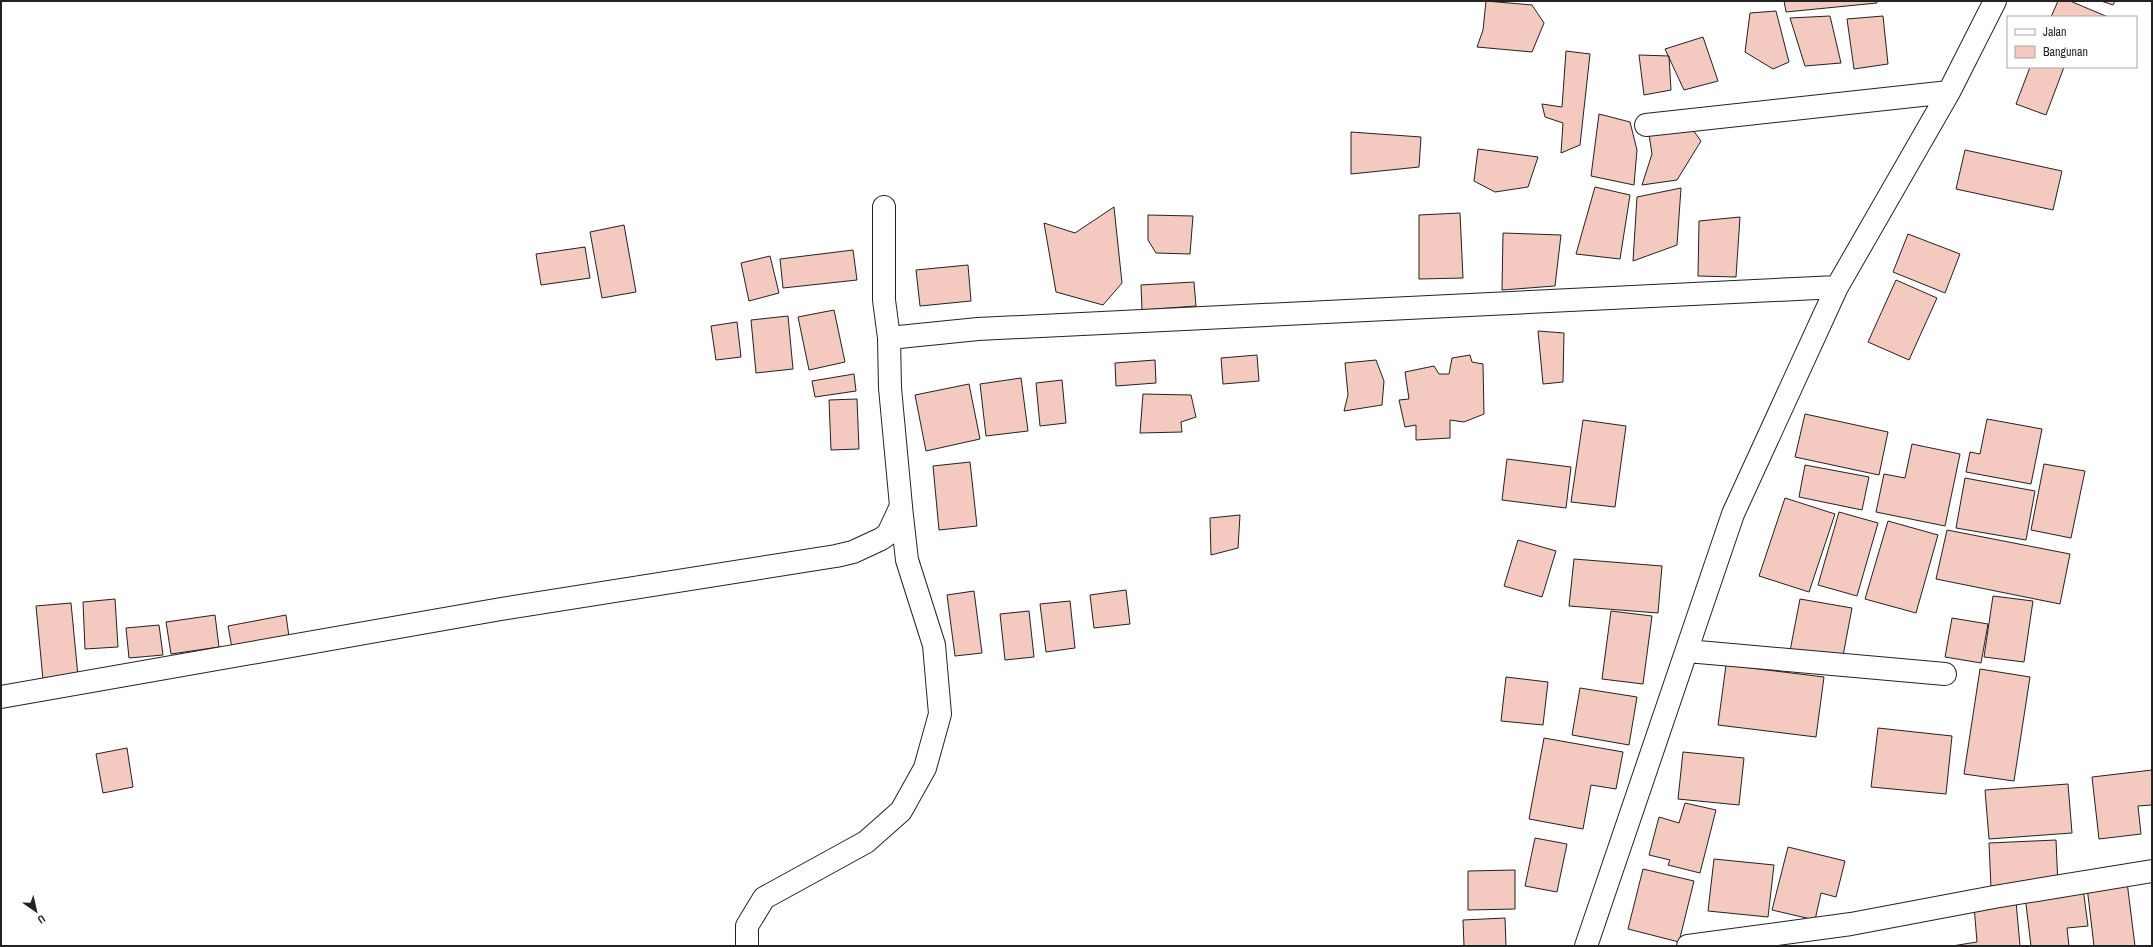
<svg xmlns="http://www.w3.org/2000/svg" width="2153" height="947" font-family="'Archivo Narrow',sans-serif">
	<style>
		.building { fill: #f3c9c0; stroke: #222 }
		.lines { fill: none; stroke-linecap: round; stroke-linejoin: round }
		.street-casing { stroke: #222; stroke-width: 24 }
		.street { stroke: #fff; stroke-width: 22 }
	</style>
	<rect width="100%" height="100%" fill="#fff"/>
	<path class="building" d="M 1486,1 L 1532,5 L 1544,23 L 1532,52 L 1477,47 L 1483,30 Z
		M 1784,1 L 1877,1 L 1877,3 L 1786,12 Z
		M 2058,1 L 2070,1 L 2108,17 L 2051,17 Z
		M 2101,1 L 2115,1 L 2113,5 Z
		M 1776,11 L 1789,62 L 1773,69 L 1745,52 L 1750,13 Z
		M 1830,16 L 1841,63 L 1805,66 L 1790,18 Z
		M 1883,16 L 1888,64 L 1854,69 L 1847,19 Z
		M 1703,37 L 1718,81 L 1684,90 L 1665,49 Z
		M 1566,51 L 1590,54 L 1580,145 L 1561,153 L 1563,123 L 1545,117 L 1542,104 L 1562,107 Z
		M 1639,55 L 1669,56 L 1671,90 L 1644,95 Z
		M 2030,67 L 2064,67 L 2046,115 L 2016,104 Z
		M 1599,114 L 1630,122 L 1637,150 L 1634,185 L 1591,176 Z
		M 1648,128 L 1693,130 L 1701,141 L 1677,180 L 1642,185 L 1652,154 Z
		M 1351,132 L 1421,137 L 1419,167 L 1351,174 Z
		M 1478,149 L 1538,157 L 1528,187 L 1495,192 L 1474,181 Z
		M 1965,150 L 2062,171 L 2053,210 L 1956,189 Z
		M 1595,187 L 1630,195 L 1620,259 L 1576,254 Z
		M 1681,188 L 1677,245 L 1633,261 L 1637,197 Z
		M 1114,207 L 1122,283 L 1103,305 L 1056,292 L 1044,223 L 1075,233 Z
		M 1460,213 L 1463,278 L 1419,279 L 1419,215 Z
		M 1148,215 L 1193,216 L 1190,254 L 1156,253 L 1148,240 Z
		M 1740,217 L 1736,277 L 1698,276 L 1699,221 Z
		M 624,225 L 636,292 L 602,298 L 590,232 Z
		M 1503,233 L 1561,235 L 1555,286 L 1502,290 Z
		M 1908,234 L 1960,254 L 1945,293 L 1893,272 Z
		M 585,247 L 590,278 L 541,285 L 536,254 Z
		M 853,250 L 857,280 L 783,288 L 780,259 Z
		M 770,256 L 779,293 L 749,301 L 741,263 Z
		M 968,265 L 971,301 L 920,306 L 916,270 Z
		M 1896,280 L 1937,298 L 1909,360 L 1868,342 Z
		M 1194,282 L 1196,306 L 1142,310 L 1141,285 Z
		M 834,310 L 845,362 L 809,370 L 798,317 Z
		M 788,316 L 793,369 L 756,373 L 751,320 Z
		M 737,322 L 741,357 L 716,360 L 711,326 Z
		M 1538,331 L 1564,333 L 1563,382 L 1543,384 Z
		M 1257,355 L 1259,381 L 1223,384 L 1221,358 Z
		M 1470,355 L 1472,362 L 1483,364 L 1484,414 L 1464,422 L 1450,420 L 1450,438 L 1416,440 L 1416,425 L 1405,427 L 1399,400 L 1409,399 L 1405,372 L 1434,366 L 1439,374 L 1449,374 L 1452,358 Z
		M 1155,360 L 1156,383 L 1116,386 L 1115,363 Z
		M 1376,360 L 1384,381 L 1382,405 L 1344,411 L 1348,395 L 1345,363 Z
		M 854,374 L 856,391 L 815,397 L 812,381 Z
		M 1021,378 L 1028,431 L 986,436 L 980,384 Z
		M 1062,380 L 1066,423 L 1040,426 L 1036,383 Z
		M 969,384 L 980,439 L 926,451 L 915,395 Z
		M 1143,394 L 1191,395 L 1196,417 L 1181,422 L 1182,432 L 1140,433 Z
		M 857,399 L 859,449 L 831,450 L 829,400 Z
		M 1805,414 L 1888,432 L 1879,475 L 1795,457 Z
		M 1987,419 L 2042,429 L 2031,484 L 1966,472 L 1970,452 L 1980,454 Z
		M 1583,420 L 1626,426 L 1615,507 L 1571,502 Z
		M 1912,444 L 1960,454 L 1945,526 L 1876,512 L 1884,474 L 1905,478 Z
		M 1507,459 L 1571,467 L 1566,508 L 1502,500 Z
		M 970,462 L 977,526 L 939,530 L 933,466 Z
		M 2044,464 L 2085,471 L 2071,538 L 2031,530 Z
		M 1805,465 L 1869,477 L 1862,510 L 1799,497 Z
		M 1965,478 L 2035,491 L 2026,540 L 1956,528 Z
		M 1785,498 L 1835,514 L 1809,592 L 1759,576 Z
		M 1839,512 L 1878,523 L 1857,596 L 1818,585 Z
		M 1240,515 L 1238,548 L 1211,555 L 1210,518 Z
		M 1888,521 L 1938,535 L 1916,613 L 1865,599 Z
		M 1947,530 L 2070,554 L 2060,604 L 1936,579 Z
		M 1518,540 L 1556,551 L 1542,597 L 1504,586 Z
		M 1574,559 L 1662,566 L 1658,613 L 1569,606 Z
		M 1126,590 L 1130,624 L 1094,628 L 1090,595 Z
		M 974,591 L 982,653 L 955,656 L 947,595 Z
		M 1993,596 L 2033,601 L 2024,662 L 1984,657 Z
		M 115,599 L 118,647 L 85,649 L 83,602 Z
		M 1800,599 L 1852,608 L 1842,661 L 1790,651 Z
		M 1070,601 L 1075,648 L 1046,652 L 1040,604 Z
		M 71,603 L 78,676 L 43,680 L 36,606 Z
		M 1029,611 L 1034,657 L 1005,660 L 1000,614 Z
		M 1611,611 L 1652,616 L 1643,684 L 1602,679 Z
		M 215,615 L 219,647 L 171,654 L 166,622 Z
		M 286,615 L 289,637 L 232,648 L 228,626 Z
		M 1952,618 L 1988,624 L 1981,663 L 1945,657 Z
		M 159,625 L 163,655 L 129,658 L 126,628 Z
		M 1726,665 L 1824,677 L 1816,737 L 1718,725 Z
		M 1980,669 L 2030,677 L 2014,781 L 1964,774 Z
		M 1506,677 L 1548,682 L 1543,725 L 1501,721 Z
		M 1580,688 L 1637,697 L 1629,745 L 1572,735 Z
		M 1878,728 L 1952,736 L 1946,794 L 1871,787 Z
		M 1544,738 L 1623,752 L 1616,789 L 1591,785 L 1583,829 L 1529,819 Z
		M 127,748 L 133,787 L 103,793 L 96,754 Z
		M 1683,752 L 1744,758 L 1739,805 L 1678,799 Z
		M 2152,770 L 2152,805 L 2138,806 L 2141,834 L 2099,839 L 2092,777 Z
		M 2068,784 L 2072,833 L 1989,839 L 1985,790 Z
		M 1685,803 L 1716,810 L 1700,873 L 1668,865 L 1670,860 L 1649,855 L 1659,817 L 1679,823 Z
		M 1535,838 L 1567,844 L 1557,892 L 1525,886 Z
		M 2056,840 L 2058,886 L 1991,888 L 1989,843 Z
		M 1788,847 L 1845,861 L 1836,897 L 1821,893 L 1815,920 L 1772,910 Z
		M 1714,859 L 1774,865 L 1768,917 L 1708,911 Z
		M 1643,869 L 1694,881 L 1679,942 L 1628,929 Z
		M 1515,870 L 1515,909 L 1468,910 L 1468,871 Z
		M 2127,882 L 2135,946 L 2094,946 L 2087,887 Z
		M 2083,888 L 2088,926 L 2067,928 L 2069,946 L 2031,946 L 2025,896 Z
		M 2016,901 L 2020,946 L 1952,946 L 1977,942 L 1974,906 Z
		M 1505,918 L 1506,946 L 1464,946 L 1463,920 Z"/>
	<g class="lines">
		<g class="street-casing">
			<path id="street" d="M 1646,125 L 1949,92
				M 884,207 L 884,300 L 889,338
				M 1687,651 L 1945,674
				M 1,697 L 501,609 L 836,556 L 853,552 L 881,539 L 888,534 L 901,506 L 890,388 L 889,338 L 978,329 L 1837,287
				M 747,946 L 747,926 L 764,898 L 866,842 L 901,811 L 925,768 L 940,714 L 934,645 L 907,560 L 901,507
				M 1586,946 L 1733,514 L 1837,287 L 1949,92 L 1995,1
				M 1688,946 L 1851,924 L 1994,897 L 2152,871"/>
		</g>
		<use href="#street" class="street"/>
	</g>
	<rect width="2153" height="947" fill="none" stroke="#222222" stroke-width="4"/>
	<rect x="2007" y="16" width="130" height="52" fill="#ffffff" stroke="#a7a7a7"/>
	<rect x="2015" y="29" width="20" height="6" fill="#ffffff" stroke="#a7a7a7"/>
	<text x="2043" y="36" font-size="12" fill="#222222">Jalan</text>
	<rect x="2015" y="46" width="20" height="12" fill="#f3c9c0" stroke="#a7a7a7"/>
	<text x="2043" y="56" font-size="12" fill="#222222">Bangunan</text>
	<g transform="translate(36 911) rotate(146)" stroke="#ffffff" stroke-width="3" paint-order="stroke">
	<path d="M0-3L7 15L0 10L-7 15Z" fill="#222222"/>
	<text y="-6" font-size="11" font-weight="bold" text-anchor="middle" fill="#222222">U</text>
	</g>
</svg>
